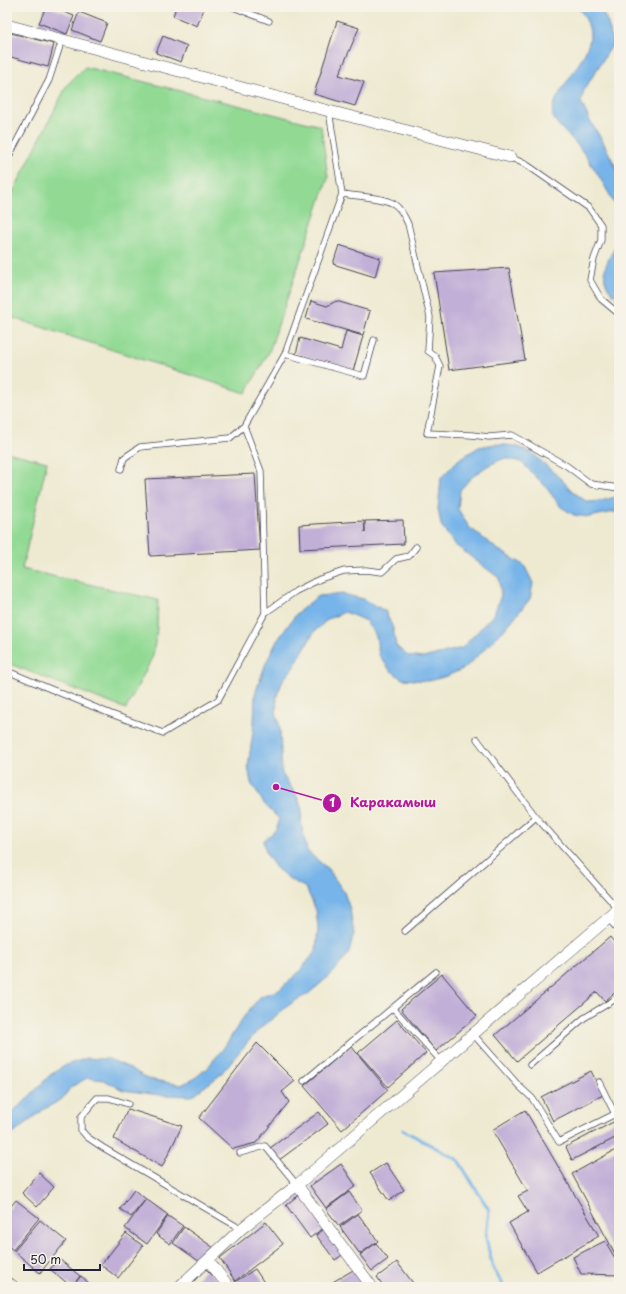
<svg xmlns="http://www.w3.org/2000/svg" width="626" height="1294" font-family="'Playpen Sans',sans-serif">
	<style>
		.green { fill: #92da94; stroke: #5a7e68 }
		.water { fill: #76b4e9; stroke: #4c6b92 }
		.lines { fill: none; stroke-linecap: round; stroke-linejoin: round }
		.stream { stroke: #76b4e9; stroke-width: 3 }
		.building { fill: #c1afd7 }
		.service-casing { stroke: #414052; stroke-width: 7 }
		.minor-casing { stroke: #414052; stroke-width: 12 }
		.secondary-casing { stroke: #414052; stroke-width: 16 }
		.service { stroke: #fff; stroke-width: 5.5 }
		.minor { stroke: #fff; stroke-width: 11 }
		.secondary { stroke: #fbe5cf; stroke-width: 15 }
		.leader { fill: none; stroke: #b5179e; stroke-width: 1.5 }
		.callout-dot { fill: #b5179e; stroke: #f7f3e8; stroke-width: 1.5 }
		.mark-label { font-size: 12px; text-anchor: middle; font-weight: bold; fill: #fff }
		.callout-label { font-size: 13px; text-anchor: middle; font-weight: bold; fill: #b5179e; stroke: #f7f3e8; stroke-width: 3; stroke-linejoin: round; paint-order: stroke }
	</style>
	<rect width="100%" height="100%" fill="#f7f3e8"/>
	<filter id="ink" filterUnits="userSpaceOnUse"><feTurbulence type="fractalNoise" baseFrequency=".025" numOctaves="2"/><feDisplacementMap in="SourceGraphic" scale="8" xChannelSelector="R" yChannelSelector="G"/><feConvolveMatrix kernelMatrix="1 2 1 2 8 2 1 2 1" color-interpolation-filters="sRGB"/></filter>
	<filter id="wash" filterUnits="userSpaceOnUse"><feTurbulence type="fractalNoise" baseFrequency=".012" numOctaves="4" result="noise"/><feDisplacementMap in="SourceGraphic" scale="16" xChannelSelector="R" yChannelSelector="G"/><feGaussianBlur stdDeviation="0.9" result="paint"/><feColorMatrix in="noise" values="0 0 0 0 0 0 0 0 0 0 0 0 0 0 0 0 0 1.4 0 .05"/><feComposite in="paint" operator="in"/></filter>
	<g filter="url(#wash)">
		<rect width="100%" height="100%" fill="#eeead2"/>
		<path class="green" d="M 85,67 L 321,126 L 328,178 L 269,352 L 246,393 L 7,316 L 7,204 L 67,85 Z
			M 7,452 L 47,462 L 22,569 L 158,600 L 157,628 L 153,656 L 126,709 L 7,663 Z"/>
		<path class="water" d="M 578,7 L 600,7 L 608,23 L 613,44 L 584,90 L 581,102 L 590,121 L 602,140 L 619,173 L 619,212 C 608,191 593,165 579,147 C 573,139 556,125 553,117 C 546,99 591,59 590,35 C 590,25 584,15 578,7 Z
			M 619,242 L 619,299 C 595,281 605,262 619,242 Z
			M 495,444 L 516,446 L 532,453 L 561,479 L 571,490 L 587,502 L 601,501 L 619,496 L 619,511 L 589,517 L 574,515 L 561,507 L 545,486 L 521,462 L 505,458 L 487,466 L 471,478 L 460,490 L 458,509 L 469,527 L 497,549 L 524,565 L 533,583 L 530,599 L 503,631 L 465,668 L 447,676 L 429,681 L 402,679 L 390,670 L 379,655 L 376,636 L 366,621 L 345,612 L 328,619 L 314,632 L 293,668 L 283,680 L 277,696 L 276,712 L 280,728 L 282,774 L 296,794 L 302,809 L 301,822 L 307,851 L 328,869 L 344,892 L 350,909 L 354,934 L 348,955 L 334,971 L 320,984 L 308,994 L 293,1002 L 258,1030 L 219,1076 L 192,1096 L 159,1095 L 123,1090 L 104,1080 L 87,1078 L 71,1087 L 62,1099 L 43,1110 L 7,1139 L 7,1116 L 24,1102 L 50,1075 L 66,1065 L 87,1058 L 109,1059 L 130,1068 L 148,1079 L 181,1085 L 194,1079 L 207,1068 L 223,1049 L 245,1015 L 261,996 L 279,990 L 298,973 L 316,951 L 318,928 L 316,910 L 306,888 L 291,880 L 276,868 L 267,855 L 263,841 L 276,830 L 279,819 L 265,805 L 251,783 L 248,766 L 254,725 L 255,694 L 266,663 L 277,641 L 297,613 L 318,596 L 344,594 L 363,599 L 385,611 L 393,628 L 396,646 L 408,656 L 423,658 L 462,648 L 494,614 L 501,595 L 499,578 L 454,544 L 441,525 L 438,509 L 441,478 L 458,460 L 479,447 Z"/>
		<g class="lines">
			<path class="stream" d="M 403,1130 L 458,1160 L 489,1210 L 486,1238 L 493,1268 L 504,1287"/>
		</g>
		<g id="blocks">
			<path class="building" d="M 46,7 L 51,7 L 74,16 L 67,34 L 39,23 Z
				M 176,7 L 199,7 L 204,9 L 197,26 L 173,16 Z
				M 79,12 L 107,23 L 100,41 L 72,30 Z
				M 337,21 L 359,28 L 339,75 L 364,82 L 355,106 L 314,94 Z
				M 7,32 L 54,44 L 48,67 L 7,56 Z
				M 163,36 L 187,46 L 181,62 L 156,53 Z
				M 339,245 L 380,258 L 375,277 L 333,264 Z
				M 509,268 L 525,360 L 449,370 L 434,273 Z
				M 311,301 L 327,306 L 336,301 L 370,311 L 363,335 L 306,319 Z
				M 346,331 L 363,336 L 353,371 L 296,354 L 300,338 L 341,350 Z
				M 255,474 L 260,550 L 150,556 L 145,479 Z
				M 403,520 L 404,544 L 300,549 L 299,525 L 364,521 L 365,532 L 365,521 Z
				M 610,937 L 619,948 L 619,989 L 605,1001 L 597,992 L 517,1061 L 495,1035 Z
				M 442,974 L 477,1016 L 436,1051 L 401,1009 Z
				M 397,1020 L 426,1053 L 388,1087 L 358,1053 Z
				M 257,1043 L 295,1081 L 282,1092 L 289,1102 L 256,1143 L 233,1149 L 199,1118 Z
				M 351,1046 L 388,1090 L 342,1130 L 304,1086 Z
				M 591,1071 L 603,1095 L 553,1121 L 541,1097 Z
				M 128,1109 L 182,1126 L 162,1167 L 114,1139 Z
				M 525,1110 L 599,1236 L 537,1272 L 509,1223 L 528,1212 L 518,1196 L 528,1191 L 492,1130 Z
				M 319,1112 L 328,1124 L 275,1163 L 266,1151 Z
				M 619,1119 L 619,1136 L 572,1160 L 566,1147 Z
				M 619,1148 L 619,1261 L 572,1174 Z
				M 386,1163 L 404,1190 L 389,1201 L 370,1173 Z
				M 341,1164 L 356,1186 L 326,1208 L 310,1186 Z
				M 39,1173 L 54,1187 L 37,1207 L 22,1193 Z
				M 134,1190 L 146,1199 L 131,1217 L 120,1209 Z
				M 349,1192 L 362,1210 L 339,1226 L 326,1209 Z
				M 301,1193 L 325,1227 L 310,1238 L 286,1205 Z
				M 146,1199 L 168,1215 L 147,1244 L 125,1228 Z
				M 16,1200 L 39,1218 L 13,1250 L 7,1245 L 7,1211 Z
				M 358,1214 L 378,1241 L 360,1254 L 340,1227 Z
				M 168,1216 L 183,1226 L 170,1244 L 156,1234 Z
				M 40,1220 L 66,1241 L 40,1273 L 14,1251 Z
				M 266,1222 L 283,1244 L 235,1281 L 220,1258 Z
				M 184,1227 L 214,1248 L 203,1264 L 173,1243 Z
				M 326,1228 L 345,1253 L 335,1260 L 316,1235 Z
				M 126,1233 L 143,1246 L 118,1278 L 101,1265 Z
				M 605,1241 L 619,1265 L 619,1275 L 581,1274 L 573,1257 Z
				M 376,1243 L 388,1259 L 372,1271 L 360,1255 Z
				M 59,1259 L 80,1276 L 75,1283 L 81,1276 L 93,1287 L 72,1287 L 50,1269 Z
				M 397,1262 L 416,1287 L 384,1287 L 377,1277 Z
				M 206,1269 L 224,1287 L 192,1287 L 190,1285 Z
				M 255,1269 L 267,1287 L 238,1287 L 235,1282 Z
				M 355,1269 L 365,1284 L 360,1287 L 334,1287 L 331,1283 Z"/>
		</g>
	</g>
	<g filter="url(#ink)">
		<use href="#blocks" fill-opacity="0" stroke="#414052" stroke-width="1"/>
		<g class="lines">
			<g class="service-casing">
				<path id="service" d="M 233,7 L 269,21
					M 510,157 L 527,165 L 589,208 L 601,225 L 601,240 L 594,259 L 590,280 L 601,299 L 619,314
					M 7,160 L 49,80 L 62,40
					M 342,194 C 355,196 383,197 394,204 C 401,209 405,217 408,224 L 430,317 L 428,351 L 435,356 L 440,366 L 427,433 L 472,435 L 489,437 L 512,435 L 567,466 L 591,484 L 619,488
					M 285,354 L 364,376 L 374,340
					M 121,469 L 124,458 L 140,447 L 230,438 L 244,426
					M 265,613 L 261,471 L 244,426 L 285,354 L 342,194 L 329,111
					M 7,671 L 111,714 L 163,733 L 218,700 L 265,613 L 296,591 L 320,579 L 344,571 L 366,570 L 382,572 L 396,559 L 409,556 L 416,547
					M 477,739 L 536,817 L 618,909
					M 608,918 L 619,931
					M 405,931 L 536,817
					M 393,1008 L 441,1061
					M 473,1034 L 519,1086 L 532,1098 L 559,1142 L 615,1114 L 599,1082
					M 530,1065 L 584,1018 L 619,997
					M 304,1081 L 436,972
					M 128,1104 L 109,1098 L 97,1098 L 81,1117 L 81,1130 L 87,1137 L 102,1147 L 241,1229
					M 240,1153 L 265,1146 L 297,1185"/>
			</g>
			<g class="minor-casing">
				<path id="minor" d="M 7,25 L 329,111 L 510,157
					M 297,1185 L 372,1287
					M 208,1260 L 229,1287
					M 179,1287 L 241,1229 L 297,1185 L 619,909"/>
			</g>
			<g class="secondary-casing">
				<path id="secondary" d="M 7,1285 L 11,1287"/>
			</g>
			<use href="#service" class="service"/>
			<use href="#minor" class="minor"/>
			<use href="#secondary" class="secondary"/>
		</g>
	</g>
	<path class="leader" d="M276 787L332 803"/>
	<g class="callout-dot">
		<circle cx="276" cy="787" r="4"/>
		<circle cx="332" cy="803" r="10"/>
	</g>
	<g class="mark-label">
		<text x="332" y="807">1</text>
	</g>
	<g class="callout-label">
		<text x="393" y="807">Каракамыш</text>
	</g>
	<rect width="626" height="1294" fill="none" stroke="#f7f3e8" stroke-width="24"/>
	<path d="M24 1264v6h76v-6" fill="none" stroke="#22223b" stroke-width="2"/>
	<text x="30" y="1264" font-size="12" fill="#22223b" stroke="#f7f3e8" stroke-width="3" paint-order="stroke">50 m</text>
</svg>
